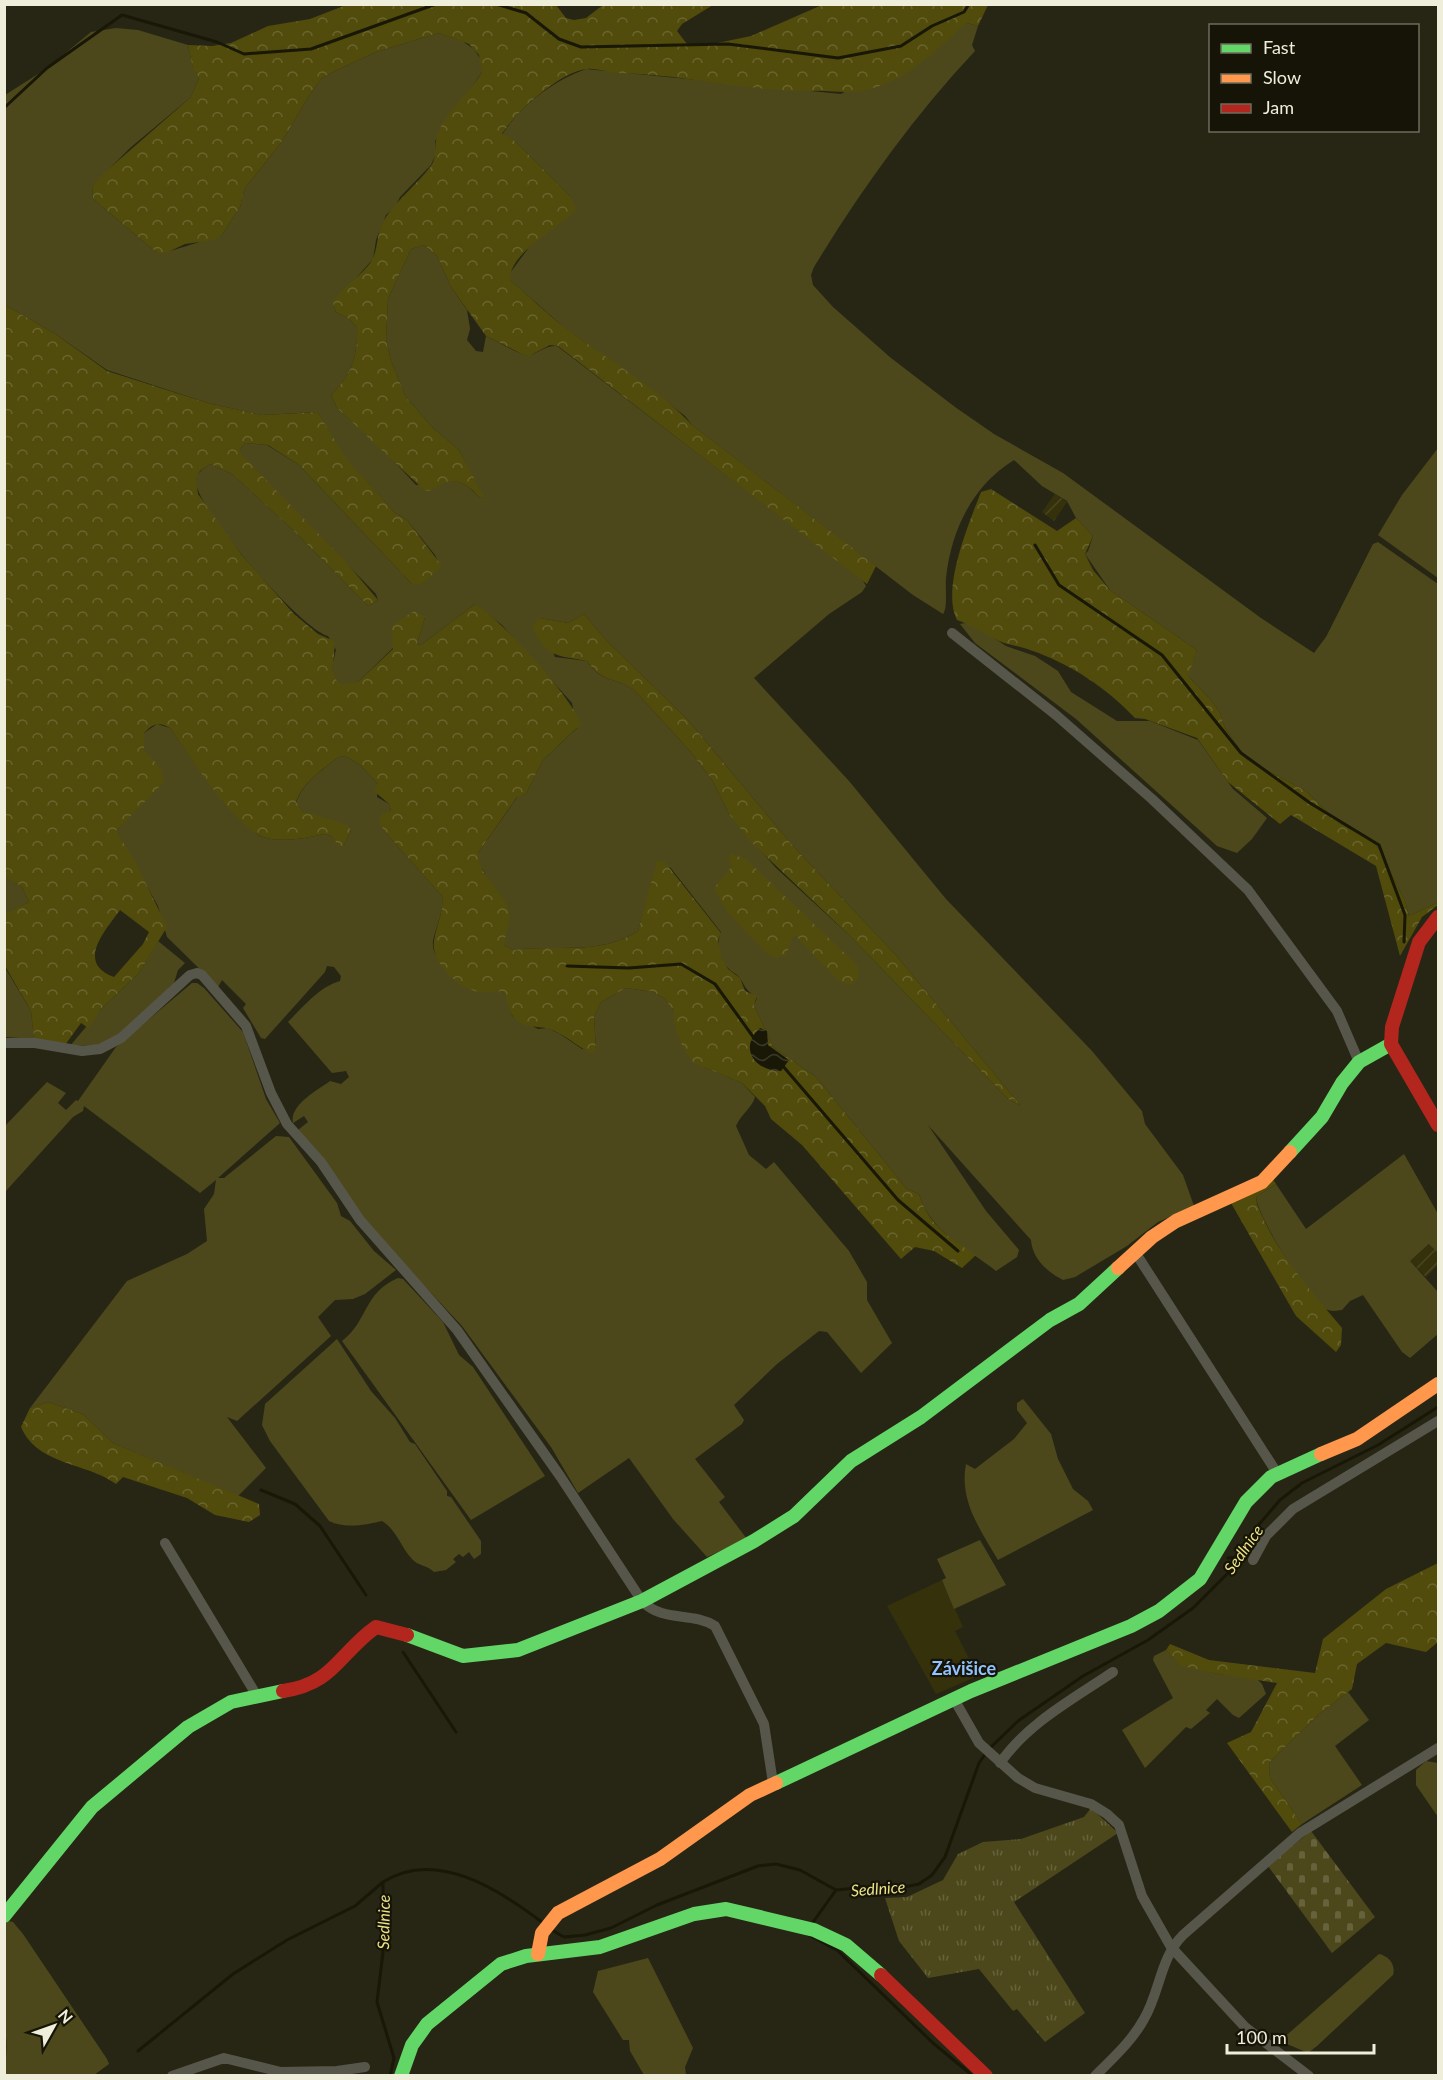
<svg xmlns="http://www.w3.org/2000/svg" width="1443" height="2080" font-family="Lato,sans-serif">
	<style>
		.built { fill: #35310b }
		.industrial { fill: url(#industrial-furrows) }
		.green { fill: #4c481c; fill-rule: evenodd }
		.forest { fill: url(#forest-crowns); fill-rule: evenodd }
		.cemetery { fill: url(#cemetery-stones) }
		.park { fill: url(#park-tufts) }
		.water { fill: url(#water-waves) }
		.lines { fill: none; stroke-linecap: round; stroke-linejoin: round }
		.stream { stroke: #191705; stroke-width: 3 }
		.street { stroke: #57564a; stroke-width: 10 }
		.fast { stroke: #63d668; stroke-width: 14 }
		.slow { stroke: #ff974d; stroke-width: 14 }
		.jam { stroke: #b3261e; stroke-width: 14 }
		.labels { text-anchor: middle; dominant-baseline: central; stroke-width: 4.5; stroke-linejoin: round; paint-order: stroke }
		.water-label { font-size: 16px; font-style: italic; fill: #ede486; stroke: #151407 }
		.quarter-label { font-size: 18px; font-weight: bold; fill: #92c3ff; stroke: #151407 }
	</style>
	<defs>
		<pattern id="industrial-furrows" width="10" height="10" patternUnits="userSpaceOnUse" patternTransform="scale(1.5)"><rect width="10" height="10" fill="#35310b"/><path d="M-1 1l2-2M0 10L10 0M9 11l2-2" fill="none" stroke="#494522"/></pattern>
		<pattern id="forest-crowns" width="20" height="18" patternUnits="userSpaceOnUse" patternTransform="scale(1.5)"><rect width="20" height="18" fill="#514b0c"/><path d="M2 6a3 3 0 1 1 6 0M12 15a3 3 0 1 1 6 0" fill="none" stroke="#6a652f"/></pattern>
		<pattern id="cemetery-stones" width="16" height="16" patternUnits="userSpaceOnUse" patternTransform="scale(1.5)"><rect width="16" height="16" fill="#4c481c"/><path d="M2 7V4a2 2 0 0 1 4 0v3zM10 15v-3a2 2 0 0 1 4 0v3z" fill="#66633c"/></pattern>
		<pattern id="park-tufts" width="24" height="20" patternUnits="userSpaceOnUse" patternTransform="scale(1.5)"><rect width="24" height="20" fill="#4c481c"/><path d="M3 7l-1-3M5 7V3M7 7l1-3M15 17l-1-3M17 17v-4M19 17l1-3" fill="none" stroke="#66633c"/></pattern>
		<pattern id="water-waves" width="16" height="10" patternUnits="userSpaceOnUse" patternTransform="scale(1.5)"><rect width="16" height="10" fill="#191705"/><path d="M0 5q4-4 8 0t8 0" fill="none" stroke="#3b3929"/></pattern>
	</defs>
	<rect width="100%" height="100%" fill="#272615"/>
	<path class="built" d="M 942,1580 L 963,1627 L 955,1631 L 978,1676 L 936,1694 L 887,1606 Z"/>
	<path class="industrial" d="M 1055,494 L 1067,502 L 1054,521 L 1042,512 Z
		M 1430,1244 L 1438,1253 L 1438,1265 L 1426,1277 L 1410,1261 Z"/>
	<path class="green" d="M 967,23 L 978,26 L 972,45 L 975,51 C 913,117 861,190 814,267 L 811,275 L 813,285 L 833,307 L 891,358 L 955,407 L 994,434 L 1063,473 L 1261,618 L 1314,653 L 1326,637 L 1373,544 L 1378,542 L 1438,584 L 1438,902 L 1409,916 L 1405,901 L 1379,849 L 1371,840 L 1339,823 L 1306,791 L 1247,760 L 1225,728 L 1220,713 L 1211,700 L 1187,675 L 1197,650 L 1110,590 L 1085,554 L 1088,551 L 1093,536 L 1076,518 L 1067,501 L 1042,486 L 1014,460 C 973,485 951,530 946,578 C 945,588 948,607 943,614 L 913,595 L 692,425 L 685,416 L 654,392 L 565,328 L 510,280 L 510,273 L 533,242 L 562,222 L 570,196 L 515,141 L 502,135 C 521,105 553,81 586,69 L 841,94 Z
		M 116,28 L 138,30 L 188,45 L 193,68 L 199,78 L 191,97 L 130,148 L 92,186 L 93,199 L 157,253 C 170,253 206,239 222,235 L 240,207 L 245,188 L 281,143 L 310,94 L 322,78 L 331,73 L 376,52 L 439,33 L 462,41 L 474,49 L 483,63 L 482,72 L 435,141 L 435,156 L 431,165 L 400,197 L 395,207 L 386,215 L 376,240 L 373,259 L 333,304 L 336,312 L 349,319 L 357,327 C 358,356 352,374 331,395 L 337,408 L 388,455 L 416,485 C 449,484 455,471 480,498 L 483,497 L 459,450 L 433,428 L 406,397 L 391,361 L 386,339 L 388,299 L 411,249 L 424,245 L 437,256 L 451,287 L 467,310 L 470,329 L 467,340 L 476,351 L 483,352 L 486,336 C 495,340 522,357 530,355 C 540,352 546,345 557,346 L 862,579 L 866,586 L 862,592 L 829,614 L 754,678 L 849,781 L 946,899 L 1092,1051 L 1142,1111 L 1145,1124 L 1183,1175 L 1194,1206 L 1158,1222 L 1127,1246 L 1075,1277 L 1063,1280 C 1047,1272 1032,1258 1031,1240 L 928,1125 L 986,1211 L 1019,1250 L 1017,1257 L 996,1271 C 966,1247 931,1233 919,1194 L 907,1189 L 816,1077 L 773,1047 L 754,1005 L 757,998 C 743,987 748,990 739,977 C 736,973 731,972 728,968 C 718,959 716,944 721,932 L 670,867 L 647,900 L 638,931 C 598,956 559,944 513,950 L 504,945 L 484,871 L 477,864 L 478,853 L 518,796 L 526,794 L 543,760 L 577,728 L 572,703 L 502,625 L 475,604 L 421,645 L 417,644 L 425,617 L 394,629 L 393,648 L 359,681 L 342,686 C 328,675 332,666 336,650 L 328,636 C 301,629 195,508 196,481 C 196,473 203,469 210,464 L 232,474 L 292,529 L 368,606 L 378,600 L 376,594 L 240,454 L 240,449 L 245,443 L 267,445 L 299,465 L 412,584 L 422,584 L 438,562 L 435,555 L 407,520 L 394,512 L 343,456 L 318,412 L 262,415 L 208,403 L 107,370 L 54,333 L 5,305 L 5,95 L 46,69 L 91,32 ZM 584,614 L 606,640 L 688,720 L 793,846 L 895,954 L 1021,1106 L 1008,1099 L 849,935 L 776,868 L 729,814 L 712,780 L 690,751 L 634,690 C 614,676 602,684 587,661 L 555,657 L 540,618 L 568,623 Z
		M 1438,448 L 1438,578 L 1378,535 L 1402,495 Z
		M 965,623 L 974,625 L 1006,646 L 1035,656 L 1058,671 L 1071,692 L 1117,721 L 1150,721 L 1198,740 L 1233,789 L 1267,818 L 1252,839 L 1237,853 L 1217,846 L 1076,719 L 975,643 L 960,624 Z
		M 157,724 L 170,728 C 187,752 239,828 263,837 C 280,843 307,838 324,834 L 331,836 L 340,846 L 345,843 L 351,830 L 302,811 L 296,803 C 302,783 324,768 340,756 L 347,757 L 360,765 L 378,784 L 377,797 L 389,804 L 391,811 L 386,814 L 385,832 L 442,896 C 444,912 436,926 433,941 C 429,969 482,987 503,992 L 508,999 L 512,1016 L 538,1029 L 547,1028 L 560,1034 L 582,1049 L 596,1050 L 594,1017 L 601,1002 L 626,988 L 653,992 L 664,998 L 674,1011 L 674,1024 L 704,1067 L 742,1083 L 755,1097 C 752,1108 741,1114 736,1126 L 749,1155 L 766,1169 L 774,1162 L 849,1251 L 867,1282 L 867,1300 L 892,1343 L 861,1373 L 827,1332 L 819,1331 L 777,1364 L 734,1405 L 744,1420 L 742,1424 L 695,1459 L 725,1497 L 719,1502 L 747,1539 L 707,1557 L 673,1519 L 629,1458 L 578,1493 L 551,1447 L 462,1326 L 372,1230 L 298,1130 L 308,1122 L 304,1116 L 293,1123 C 289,1105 318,1090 330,1081 L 341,1084 L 349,1077 L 346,1071 L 332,1073 L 288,1022 C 303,1007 319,987 340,981 L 341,976 L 334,967 L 327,966 L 325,972 L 265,1039 L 261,1038 L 243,1008 L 246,1004 L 222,980 L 218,987 L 167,937 L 158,906 L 116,831 L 139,806 L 150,757 L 144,749 L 144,733 Z
		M 5,876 L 22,887 L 29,902 L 5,914 Z
		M 158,941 L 185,963 L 178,970 L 173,986 L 106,1045 L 70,1046 L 101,1009 L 139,973 Z
		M 4,966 L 31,1011 L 34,1039 L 5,1037 Z
		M 192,983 L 197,983 L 204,988 L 243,1032 L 266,1099 L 280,1123 L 218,1178 L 224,1178 L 276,1136 L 289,1137 L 337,1203 L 341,1216 L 350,1221 L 374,1251 L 396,1270 L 365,1294 L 353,1299 L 335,1300 L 318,1317 L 331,1336 L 237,1421 L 227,1417 L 266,1468 L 238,1496 L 113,1443 L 83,1414 L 48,1402 L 30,1408 L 127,1281 L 187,1254 L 207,1241 L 204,1209 L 214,1194 L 216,1180 L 200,1193 L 84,1106 L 83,1111 L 73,1117 L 5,1192 L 5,1126 L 47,1082 L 66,1093 L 58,1103 L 66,1110 L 76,1100 L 78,1101 L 116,1047 Z
		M 1404,1154 L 1438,1214 L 1438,1253 L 1429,1244 L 1410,1261 L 1438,1292 L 1438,1334 L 1410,1358 L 1402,1352 L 1363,1295 L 1350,1301 L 1342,1310 C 1336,1311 1330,1312 1324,1308 C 1307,1296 1258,1218 1256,1197 L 1276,1184 L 1306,1229 Z
		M 398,1278 L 403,1279 L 443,1322 L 459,1355 L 473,1367 L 545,1476 L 471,1520 L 342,1341 C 369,1320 363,1293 398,1278 Z
		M 337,1339 L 371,1391 L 395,1418 L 410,1442 L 415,1444 L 447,1491 L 447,1496 L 451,1497 L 481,1541 L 481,1554 L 474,1559 L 469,1552 L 463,1557 L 459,1554 L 453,1559 L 456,1562 L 446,1570 L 434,1572 C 427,1565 419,1566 413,1560 C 401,1548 397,1530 382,1521 C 364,1525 346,1529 329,1521 L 270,1441 L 262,1425 L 265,1404 Z
		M 1023,1399 L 1051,1434 L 1058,1459 L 1073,1489 L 1088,1501 L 1093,1510 L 998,1560 C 980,1529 959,1501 966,1464 L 975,1469 L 1014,1439 L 1027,1423 L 1017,1410 L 1017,1403 Z
		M 980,1540 L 1006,1585 L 954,1609 L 942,1580 L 946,1578 L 937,1559 Z
		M 1166,1650 L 1182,1665 L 1218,1674 L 1256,1678 L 1262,1684 L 1266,1694 L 1239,1718 L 1233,1715 L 1217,1699 L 1206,1710 L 1210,1713 L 1191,1729 L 1186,1727 L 1145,1768 L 1122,1730 L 1173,1698 L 1153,1660 L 1154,1656 Z
		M 1348,1692 L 1369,1720 L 1335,1746 L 1362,1785 L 1302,1824 L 1270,1778 L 1269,1763 L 1318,1715 Z
		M 1426,1761 L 1438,1763 L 1438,1817 L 1416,1785 L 1416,1770 Z
		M 8,1921 L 13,1922 L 23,1934 L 107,2059 L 109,2064 L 94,2075 L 5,2076 C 5,2061 9,2042 4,2028 L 4,1926 Z
		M 1379,1954 C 1389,1956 1396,1965 1393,1975 L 1317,2046 L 1308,2053 L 1280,2041 Z
		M 648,1958 L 693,2048 L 685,2067 L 686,2075 L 644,2075 L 630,2051 L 629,2040 L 623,2040 L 593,1992 L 598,1971 Z"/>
	<path class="forest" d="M 346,5 L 556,5 L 566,18 L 574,20 L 586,18 L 603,5 L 713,5 L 682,24 L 677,31 L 687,44 L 703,46 L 751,36 L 822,5 L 988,5 L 978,26 L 967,23 C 934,51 907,82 862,91 C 845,94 830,90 812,91 C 747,92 684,74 618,73 C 608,73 597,68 587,69 C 559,72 516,112 502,134 L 515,141 L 570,196 L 576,209 C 562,228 509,251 510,280 C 529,296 547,314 567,329 C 608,360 657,387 692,425 L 876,566 L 867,584 L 558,346 L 550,345 L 529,356 L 522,354 L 486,336 L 451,287 L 437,256 L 424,245 L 411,249 L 388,299 L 386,339 L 391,361 L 406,397 L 433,428 L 459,450 L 484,497 L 480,498 C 463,479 451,476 430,491 L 424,490 L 337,408 L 331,395 C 352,374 358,356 357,327 L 349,319 L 336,312 L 333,304 C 340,287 363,276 372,260 C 379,247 376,230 386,217 C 399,198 417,184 431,166 C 437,157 434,149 436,140 C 443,112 468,96 482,72 L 479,55 L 469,44 L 439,33 L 376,52 L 331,73 L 322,78 L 310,94 L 281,143 L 245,188 L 240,207 L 222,235 L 214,240 L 185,244 L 166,253 L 157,253 L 93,199 L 92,186 L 104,173 L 191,97 L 199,78 L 193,69 L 188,45 L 212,46 L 231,43 L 268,26 L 310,19 Z
		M 5,305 L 54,333 L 107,371 L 208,403 L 262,415 L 318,412 L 344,456 L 394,512 L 407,520 L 442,566 L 422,584 L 412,584 L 299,465 L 268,445 L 245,443 L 240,449 L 241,454 L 345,561 L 378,600 L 368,606 L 292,529 L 232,474 L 210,464 L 200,471 L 196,479 L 198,494 L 241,554 L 294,614 L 318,634 L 334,641 C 337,660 325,673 342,685 L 359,681 L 393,649 L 392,626 L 414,611 L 425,617 L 417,644 L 421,645 L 475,604 C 501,619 571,696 581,724 L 543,760 L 526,794 L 517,797 L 478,853 C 477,874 503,890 509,911 C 511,921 505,934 504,945 L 513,950 C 558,944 599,956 638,931 L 657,861 L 664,861 L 721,933 L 718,940 L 721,957 L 728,969 L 740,978 L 745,991 L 757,996 L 754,1005 L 773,1047 L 816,1077 L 907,1189 L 919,1194 C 929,1226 950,1238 976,1255 L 962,1268 L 934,1251 L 915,1247 L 901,1259 L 802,1145 L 771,1119 L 765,1106 L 742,1083 L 694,1063 L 683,1048 L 674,1024 L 674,1011 L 664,998 L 653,992 L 626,988 L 601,1002 L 594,1017 L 596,1050 L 591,1053 C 576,1046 565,1034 549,1029 C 536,1025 525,1029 514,1018 C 508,1011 509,1000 503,992 C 495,990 488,993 480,992 C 460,990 430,962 434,941 C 436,926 444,912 442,896 L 385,832 L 379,822 L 382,814 L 391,811 L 389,804 L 374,791 L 378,784 L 360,765 L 347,757 L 340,756 C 324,768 302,783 296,802 L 302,811 L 347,825 L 351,830 L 345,843 L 340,847 L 331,836 L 324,834 C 307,838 280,843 263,837 C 234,826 189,755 170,728 C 159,721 152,724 144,733 L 144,749 L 161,769 L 164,782 L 116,831 L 136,863 L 167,927 L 139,973 L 101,1009 L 88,1028 L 81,1023 L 65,1045 L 34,1039 L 31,1011 L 5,966 L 4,914 L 29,902 L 22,887 L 4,876 ZM 120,910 L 149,932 L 143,944 L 114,977 C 76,963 104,932 120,910 Z
		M 991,489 L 1057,531 L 1076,518 L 1093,536 L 1085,554 L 1093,570 L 1110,590 L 1197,650 L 1188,676 L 1211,700 L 1220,713 L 1225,728 L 1247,760 L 1306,791 L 1339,823 L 1371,840 L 1379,849 L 1405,901 L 1409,916 L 1438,902 L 1438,905 L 1422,917 L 1400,956 L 1376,866 L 1291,815 L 1280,824 L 1228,782 L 1197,738 L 1145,719 L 1135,718 C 1107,688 1069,663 1030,650 C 1020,646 1008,645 999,641 C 984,634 974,626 957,620 C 941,589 969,523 981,492 Z
		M 584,614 L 606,640 L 688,720 L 793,846 L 895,954 L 1021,1106 L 1008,1099 L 849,935 L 750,841 L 729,814 L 712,780 L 690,751 L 634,690 C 614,676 603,684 587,661 C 556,655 546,658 532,626 L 540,618 L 568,623 Z
		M 731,854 L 746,859 L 856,964 L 859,972 L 857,980 L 850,985 L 839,981 L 794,934 L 786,955 L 776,958 L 768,954 L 728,913 L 714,889 C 719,880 727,875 732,865 L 728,860 Z
		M 1272,1178 L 1276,1184 L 1256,1197 L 1257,1204 C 1275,1251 1310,1290 1342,1328 L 1341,1345 L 1336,1352 L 1296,1316 L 1231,1203 Z
		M 48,1402 L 83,1414 L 113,1443 L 259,1504 L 260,1515 L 249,1522 L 215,1515 L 187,1498 L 123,1477 L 116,1484 C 86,1462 38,1466 21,1427 L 30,1408 Z
		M 1438,1563 L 1438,1642 L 1426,1652 L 1386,1643 L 1357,1664 L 1352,1689 L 1318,1715 L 1269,1763 L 1270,1778 L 1302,1824 L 1292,1832 L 1227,1743 L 1251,1732 L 1277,1683 L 1218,1674 L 1182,1666 L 1166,1650 L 1170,1644 L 1209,1660 L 1315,1673 L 1323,1639 L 1386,1589 Z"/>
	<path class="cemetery" d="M 1311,1831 L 1375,1917 L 1332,1953 L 1268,1866 Z"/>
	<path class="park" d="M 1091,1808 L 1118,1833 L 1014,1902 L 1085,2013 L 1045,2042 L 1017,2009 L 1013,2011 L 979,1969 L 928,1978 L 899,1941 L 885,1898 L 907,1897 L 943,1880 L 958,1854 L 983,1842 L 1021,1839 L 1084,1817 Z"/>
	<path class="water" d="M 760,1028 L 767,1031 L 768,1045 L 789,1060 L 781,1071 C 755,1071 738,1048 760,1028 Z"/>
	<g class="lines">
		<path class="stream" d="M 496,4 L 526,13 L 559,39 L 581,47 L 728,44 L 838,58 L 901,46 L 932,26 L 964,12 L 969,4
			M 4,108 L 47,68 L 122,15 L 217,42 L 244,54 L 311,49 L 436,4
			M 1035,545 L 1059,585 L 1162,655 L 1241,753 L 1310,803 L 1379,845 L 1405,915 L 1404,942
			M 567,966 L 629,968 L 681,964 L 715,984 L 754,1038
			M 782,1065 L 898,1200 L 958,1251
			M 261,1490 L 295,1504 L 320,1526 L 366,1595
			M 1228,1558 L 1238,1557
			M 403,1652 L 456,1732
			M 990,1748 L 1018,1721 L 1083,1676 L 1148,1640 L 1193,1608 L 1234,1567 L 1255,1529 L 1280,1500 L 1302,1483 L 1378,1445 L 1438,1407
			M 811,1925 L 836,1890
			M 550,1929 L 564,1937 L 585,1935 L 611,1928 L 657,1905 L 758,1866 L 776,1864 L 800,1870 L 836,1890 L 866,1887 L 890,1890 L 919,1884 L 932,1875 L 945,1857 L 979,1763 L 986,1753
			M 807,1934 L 837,1950 L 933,2043 L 973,2076
			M 138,2051 L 233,1974 L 287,1940 L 355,1906 L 383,1882
			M 390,2076 L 394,2058 L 377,2002 L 383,1952 L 383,1882 C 436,1848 500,1890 543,1923"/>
		<path class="street" d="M 952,633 L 1056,715 L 1152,799 L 1248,890 L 1337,1011 L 1359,1062
			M 4,1043 L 35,1043 L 82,1051 L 100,1049 L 121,1038 L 190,975 L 197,973 L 202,975 L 246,1026 L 271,1093 L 287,1124 L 321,1162 L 360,1220 L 457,1330 L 560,1476 L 642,1601 C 663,1623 691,1611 715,1626 L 764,1724 L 773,1783
			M 1135,1252 L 1277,1473
			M 165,1543 L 257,1696
			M 1253,1560 L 1266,1536 L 1293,1509 L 1438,1421
			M 954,1699 L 979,1743 L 1018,1778 L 1035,1788 L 1091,1804 L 1107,1814 L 1119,1825 L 1142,1896 L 1171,1947 L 1245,2027 L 1309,2076
			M 1000,1763 C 1028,1723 1073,1699 1113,1672
			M 172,2076 L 224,2058 L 281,2072 L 337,2071 L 365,2067
			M 1095,2076 C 1113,2058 1132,2041 1144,2019 C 1160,1992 1160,1958 1183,1935 L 1300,1833 L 1438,1748"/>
		<path class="fast" d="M 1290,1152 L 1322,1117 L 1342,1083 L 1359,1062 L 1391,1044
			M 407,1635 L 463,1656 L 518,1650 L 642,1601 L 754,1541 L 794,1516 L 851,1461 L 921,1417 L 1050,1320 L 1079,1304 L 1118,1268
			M 776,1783 L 971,1691 L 1131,1626 L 1159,1611 L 1200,1579 L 1246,1502 L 1271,1477 L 1321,1454
			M 4,1916 L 92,1807 L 188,1727 L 231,1702 L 283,1691
			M 401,2076 L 412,2045 L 427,2024 L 501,1964 L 526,1956 L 600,1947 L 694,1914 L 726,1909 L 814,1930 L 846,1945 L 881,1975"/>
		<path class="slow" d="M 1118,1268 L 1152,1237 L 1176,1221 L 1262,1182 L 1290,1152
			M 1321,1454 L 1357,1439 L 1438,1384
			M 538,1954 L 542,1933 L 558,1913 L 660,1859 L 750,1795 L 776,1783"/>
		<path class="jam" d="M 1438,917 L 1419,942 L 1392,1027 L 1391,1044 L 1438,1125
			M 283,1691 C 334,1684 339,1653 376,1627 L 407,1635
			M 881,1975 L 986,2076"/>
	</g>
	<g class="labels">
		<g class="water-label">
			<text transform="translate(1243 1549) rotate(-55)">Sedlnice</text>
			<text transform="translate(878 1888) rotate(-4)">Sedlnice</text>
			<text transform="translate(383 1922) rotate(-89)">Sedlnice</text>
		</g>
		<g class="quarter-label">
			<text x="964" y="1668">Závišice</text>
		</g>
	</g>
	<rect width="1443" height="2080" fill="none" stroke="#efeedb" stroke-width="12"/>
	<rect x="1209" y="24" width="210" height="108" fill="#151407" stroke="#6c6b5c" stroke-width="1.5"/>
	<rect x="1221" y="44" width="30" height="9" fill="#63d668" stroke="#6c6b5c" stroke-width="1.5"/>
	<text x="1263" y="54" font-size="18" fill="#efeedb">Fast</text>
	<rect x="1221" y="74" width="30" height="9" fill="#ff974d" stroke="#6c6b5c" stroke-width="1.5"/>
	<text x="1263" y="84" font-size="18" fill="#efeedb">Slow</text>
	<rect x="1221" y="104" width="30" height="9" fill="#b3261e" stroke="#6c6b5c" stroke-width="1.5"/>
	<text x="1263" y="114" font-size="18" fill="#efeedb">Jam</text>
	<g transform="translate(54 2026) rotate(50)" stroke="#151407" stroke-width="4.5" paint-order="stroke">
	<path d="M0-4.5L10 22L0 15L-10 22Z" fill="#efeedb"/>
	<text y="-9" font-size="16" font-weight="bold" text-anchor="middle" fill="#efeedb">N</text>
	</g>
	<path d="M1227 2044v9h147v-9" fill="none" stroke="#efeedb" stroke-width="3"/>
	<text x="1236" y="2044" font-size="18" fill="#efeedb" stroke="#151407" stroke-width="4.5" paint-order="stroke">100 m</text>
</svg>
